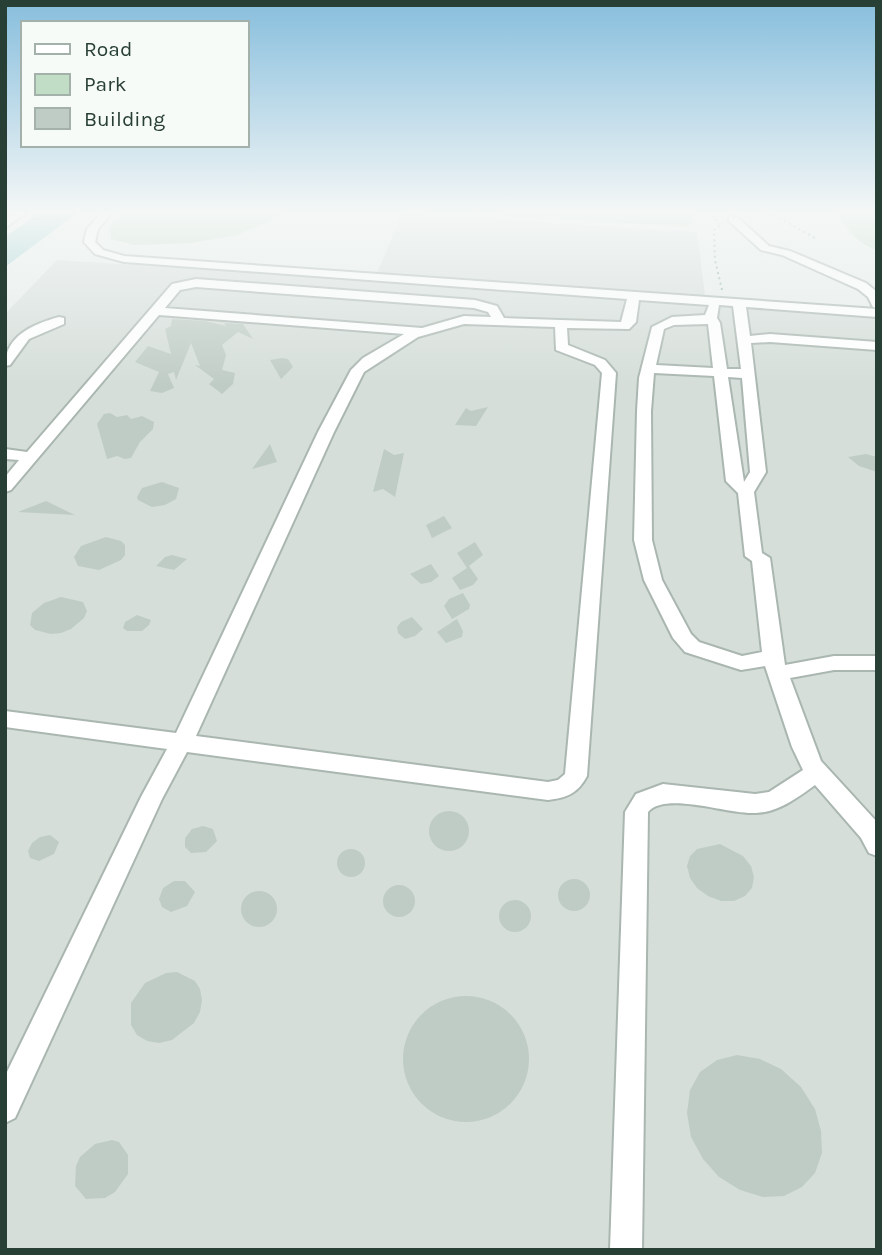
<svg xmlns="http://www.w3.org/2000/svg" width="882" height="1255" font-family="Karla,sans-serif">
	<style>
		.built { fill: #d5ded9 }
		.green { fill: #c2ddc5 }
		.water { fill: #95cdcd }
		.building { fill: #bfccc5 }
		.lines { fill: none; stroke-linecap: round; stroke-linejoin: round }
		.minor-casing { stroke: #aab6b0; stroke-width: 4 }
		.path { stroke: #8aae9e; stroke-width: 2; stroke-dasharray: 2 3.5; stroke-linecap: butt }
		.minor { fill: #fff; fill-rule: evenodd }
	</style>
	<rect width="100%" height="100%" fill="#e7eeea"/>
	<path class="built" d="M 402,214 L 697,232 L 706,304 L 877,317 L 877,1250 L 5,1250 L 5,314 L 57,260 L 374,280 Z"/>
	<path class="green" d="M 124,210 L 322,210 L 287,214 L 237,235 L 191,243 L 135,245 L 111,239 L 110,226 Z
		M 445,210 L 700,210 L 688,227 L 446,212 Z
		M 832,210 L 877,210 L 877,250 C 854,243 847,226 832,210 Z"/>
	<path class="water" d="M 44,210 L 81,210 L 5,267 L 5,237 Z"/>
	<path class="building" d="M 172,319 L 205,321 L 226,326 L 224,323 L 243,324 L 253,339 L 238,332 L 222,345 L 226,355 L 222,370 L 235,373 L 233,384 L 222,394 L 209,384 L 214,379 L 195,365 L 200,366 L 191,343 L 176,380 L 174,372 L 168,374 L 174,388 L 162,393 L 150,391 L 159,372 L 135,362 L 148,346 L 171,354 L 165,329 L 171,326 Z
		M 282,358 L 288,359 L 293,367 L 281,379 L 270,360 Z
		M 488,407 L 476,426 L 455,425 L 466,408 L 471,411 Z
		M 110,413 L 117,417 L 127,415 L 131,419 L 142,416 L 154,422 L 153,429 L 140,442 L 131,458 L 125,459 L 117,456 L 107,459 L 97,424 L 104,414 Z
		M 270,444 L 277,462 L 252,469 Z
		M 384,449 L 394,455 L 404,453 L 395,497 L 383,489 L 373,492 Z
		M 866,454 L 877,457 L 877,472 L 859,466 L 848,457 Z
		M 162,482 L 179,488 L 176,499 L 165,505 L 152,507 L 138,500 L 137,497 L 142,488 Z
		M 46,501 L 75,515 L 18,512 Z
		M 444,516 L 452,528 L 432,538 L 426,525 Z
		M 106,537 L 121,541 L 125,545 L 125,555 L 121,560 L 99,570 L 78,566 L 74,557 L 81,546 Z
		M 475,542 L 483,555 L 469,566 L 478,579 L 473,585 L 460,590 L 452,578 L 467,568 L 457,553 Z
		M 172,555 L 187,559 L 174,570 L 156,566 L 165,557 Z
		M 431,564 L 439,576 L 431,582 L 421,584 L 410,574 Z
		M 463,593 L 470,605 L 469,609 L 452,619 L 444,606 L 449,599 Z
		M 61,597 L 83,602 L 87,611 L 84,618 L 71,629 L 61,633 L 51,634 L 35,630 L 30,625 L 32,613 L 44,603 Z
		M 137,615 L 151,620 L 149,625 L 142,631 L 127,631 L 123,628 L 125,622 Z
		M 412,617 L 423,629 L 415,636 L 405,639 L 398,633 L 397,627 L 401,622 Z
		M 457,619 L 463,631 L 462,637 L 446,643 L 437,632 Z
		M429 831a20 20 0 1 1 40 0a20 20 0 1 1-40 0Z
		M 203,826 L 213,829 L 217,841 L 206,852 L 191,853 L 185,847 L 185,838 L 192,829 Z
		M 50,835 L 59,842 L 54,854 L 39,861 L 30,858 L 28,851 L 32,843 L 40,837 Z
		M 720,844 L 743,856 L 751,866 L 754,877 L 752,888 L 745,896 L 734,901 L 721,901 L 708,896 L 697,888 L 690,878 L 687,866 L 690,856 L 697,849 Z
		M337 863a14 14 0 1 1 28 0a14 14 0 1 1-28 0Z
		M558 895a16 16 0 1 1 32 0a16 16 0 1 1-32 0Z
		M 174,881 L 185,881 L 195,892 L 187,906 L 171,912 L 162,907 L 159,899 L 163,888 Z
		M383 901a16 16 0 1 1 32 0a16 16 0 1 1-32 0Z
		M241 909a18 18 0 1 1 36 0a18 18 0 1 1-36 0Z
		M499 916a16 16 0 1 1 32 0a16 16 0 1 1-32 0Z
		M 177,972 L 195,981 L 200,989 L 202,1000 L 200,1012 L 194,1023 L 172,1040 L 159,1043 L 147,1041 L 137,1035 L 131,1025 L 131,1003 L 145,983 L 166,973 Z
		M403 1059a63 63 0 1 1 126 0a63 63 0 1 1-126 0Z
		M 737,1055 L 760,1059 L 781,1069 L 801,1087 L 815,1109 L 821,1131 L 822,1153 L 815,1173 L 802,1187 L 784,1196 L 763,1197 L 740,1190 L 719,1177 L 703,1159 L 691,1137 L 687,1113 L 690,1090 L 700,1072 L 717,1060 Z
		M 112,1140 L 119,1142 L 128,1155 L 128,1174 L 115,1192 L 105,1198 L 86,1199 L 75,1186 L 76,1166 L 80,1157 L 95,1144 Z"/>
	<g class="lines">
		<g class="minor-casing">
			<path id="minor" d="M 19,210 L 30,210 L 5,228 L 5,220 Z
				M 104,210 L 114,210 L 98,229 L 95,242 L 103,250 L 124,256 L 877,309 L 877,317 L 746,307 L 750,336 L 770,334 L 877,342 L 877,350 L 770,342 L 751,343 L 766,472 L 754,492 L 762,553 L 770,558 L 785,665 L 834,656 L 877,656 L 877,670 L 834,670 L 790,678 L 821,761 L 877,822 L 877,856 L 869,853 L 861,838 L 815,785 C 797,798 779,812 756,813 C 729,815 666,791 648,812 L 642,1250 L 610,1250 L 625,812 L 636,794 L 663,784 L 755,794 L 769,792 L 803,770 L 792,747 L 765,666 L 741,670 L 685,652 L 673,638 L 644,580 L 634,540 L 637,411 L 639,378 L 652,327 L 672,317 L 705,315 L 709,305 L 639,300 L 636,322 L 629,329 L 567,328 L 568,345 L 605,360 L 616,373 L 587,776 C 578,793 567,798 548,800 L 187,752 L 162,799 L 15,1118 L 5,1123 L 5,1076 L 141,797 L 167,749 L 5,727 L 5,711 L 176,733 L 318,432 L 351,370 L 363,358 L 404,334 L 159,315 L 11,490 L 5,492 L 5,477 L 19,460 L 5,459 L 5,449 L 27,452 L 172,284 L 196,279 L 475,300 L 497,306 L 504,318 L 621,322 L 627,299 L 124,262 L 95,254 L 84,242 L 87,229 ZM 196,287 L 474,308 L 488,312 L 491,317 L 464,316 L 422,328 L 165,308 L 180,290 ZM 719,305 L 733,306 L 741,369 L 727,369 L 720,323 L 717,318 ZM 464,324 L 555,327 L 556,350 L 595,365 L 602,373 L 565,774 L 558,780 L 548,782 L 196,736 L 334,432 L 364,372 L 418,337 ZM 708,324 L 713,368 L 656,365 L 664,329 L 674,325 ZM 654,373 L 714,376 L 726,481 L 738,493 L 745,556 L 752,561 L 762,652 L 742,656 L 699,642 L 691,634 L 662,580 L 652,540 L 651,411 ZM 728,377 L 742,378 L 750,472 L 744,482 Z
				M 729,217 L 737,217 L 769,246 L 790,251 L 866,283 L 877,292 L 877,308 L 873,307 L 868,297 L 858,289 L 782,255 L 761,250 L 729,221 Z
				M 59,317 L 64,318 L 64,324 L 29,339 L 10,365 L 5,366 C 5,336 33,324 59,317 Z"/>
		</g>
		<path class="path" d="M 712,210 L 712,216 L 720,224
			M 753,210 L 783,220 L 815,238
			M 722,290 L 715,260 L 714,230 L 723,223"/>
		<use href="#minor" class="minor"/>
	</g>
	<linearGradient id="sky" x2="0" y2="1"><stop stop-color="#87bedd"/><stop offset="0.55" stop-color="#f4f7f6"/><stop offset="1" stop-color="#f4f7f6" stop-opacity="0"/></linearGradient>
	<rect width="882" height="385" fill="url(#sky)"/>
	<rect width="882" height="1255" fill="none" stroke="#273f35" stroke-width="14"/>
	<rect x="21" y="21" width="228" height="126" fill="#f7fbf8" stroke="#a4b0aa" stroke-width="2"/>
	<rect x="35" y="44" width="35" height="10" fill="#ffffff" stroke="#a4b0aa" stroke-width="2"/>
	<text x="84" y="56" font-size="21" fill="#273f35">Road</text>
	<rect x="35" y="74" width="35" height="21" fill="#c2ddc5" stroke="#a4b0aa" stroke-width="2"/>
	<text x="84" y="91" font-size="21" fill="#273f35">Park</text>
	<rect x="35" y="108" width="35" height="21" fill="#bfccc5" stroke="#a4b0aa" stroke-width="2"/>
	<text x="84" y="126" font-size="21" fill="#273f35">Building</text>
</svg>
